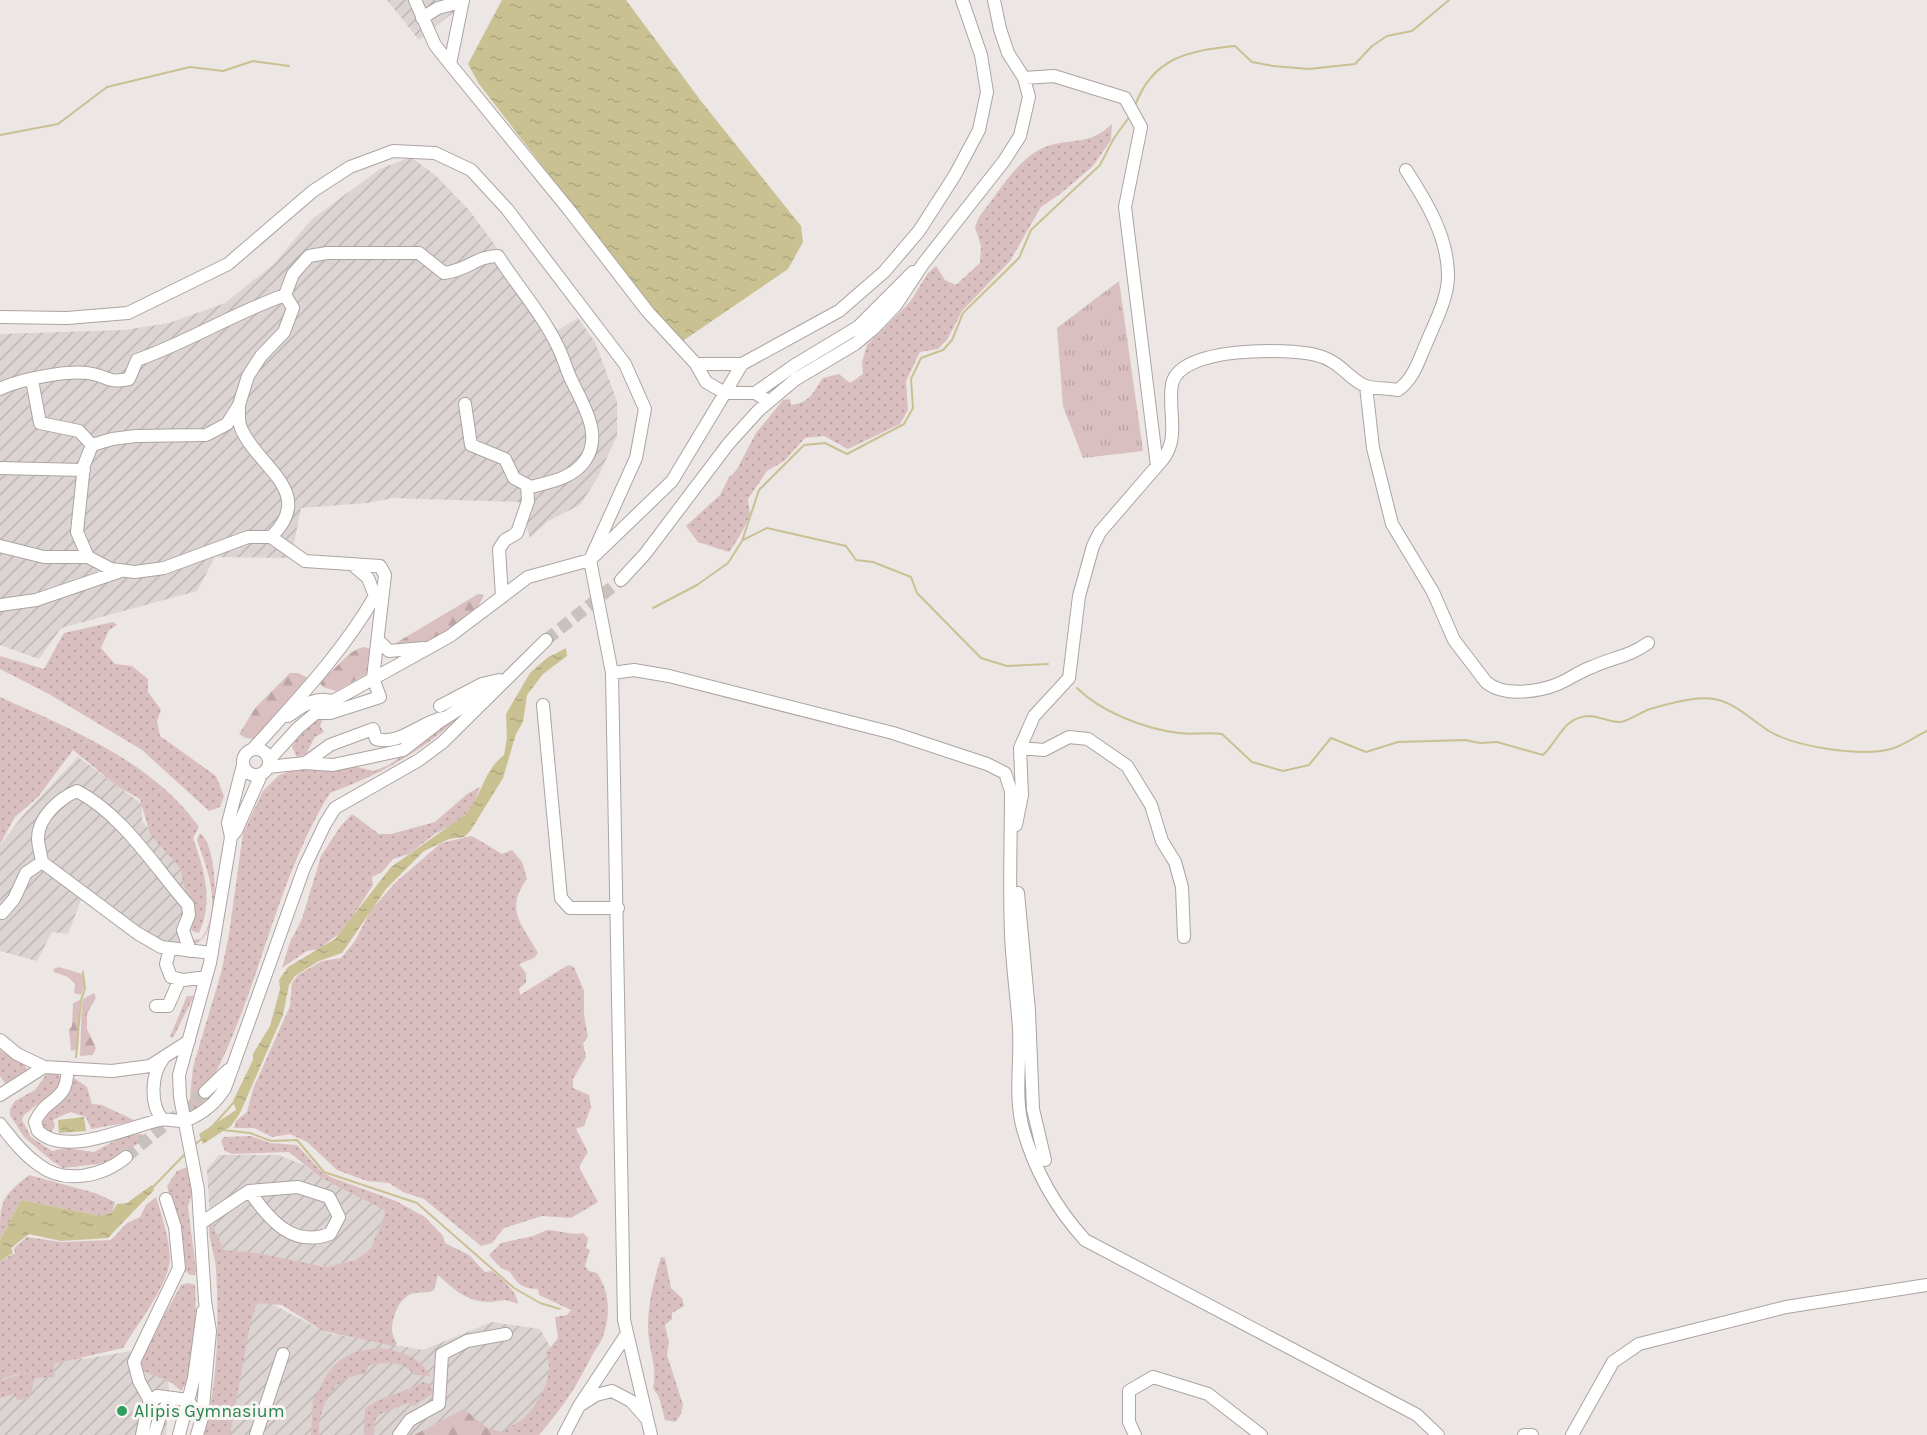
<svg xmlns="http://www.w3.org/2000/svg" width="1927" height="1435" font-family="Karla,sans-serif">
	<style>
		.industrial { fill: url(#industrial-furrows) }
		.grass { fill: url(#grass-dots) }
		.forest { fill: url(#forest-firs) }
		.park { fill: url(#park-tufts) }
		.water { fill: url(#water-ripples) }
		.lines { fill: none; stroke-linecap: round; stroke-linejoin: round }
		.stream { stroke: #cac192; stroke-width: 2 }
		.minor-tunnel { stroke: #c9c1be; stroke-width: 12; stroke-dasharray: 12 6; stroke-linecap: butt }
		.minor-casing { stroke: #aca49f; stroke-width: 14 }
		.minor { stroke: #fff; stroke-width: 12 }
		.leisure-dot { fill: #2e9e5b; stroke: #f8f5f4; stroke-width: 2 }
		.labels { text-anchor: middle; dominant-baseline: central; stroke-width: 6; stroke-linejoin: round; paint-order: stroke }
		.leisure-label { font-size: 18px; fill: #27864d; stroke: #f8f5f4; text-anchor: start }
	</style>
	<defs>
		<pattern id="industrial-furrows" width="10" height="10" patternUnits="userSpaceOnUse" patternTransform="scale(1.5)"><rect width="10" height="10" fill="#dbd4d2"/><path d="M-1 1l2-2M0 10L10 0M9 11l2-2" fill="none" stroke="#bdb6b4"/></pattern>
		<pattern id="grass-dots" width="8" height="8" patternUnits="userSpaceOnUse" patternTransform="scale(1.5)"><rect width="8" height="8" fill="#dabfc0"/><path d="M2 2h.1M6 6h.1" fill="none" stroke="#bca4a5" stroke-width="1.8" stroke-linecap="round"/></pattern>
		<pattern id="forest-firs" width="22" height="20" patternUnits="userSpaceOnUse" patternTransform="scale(1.5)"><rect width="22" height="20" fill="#dabfc0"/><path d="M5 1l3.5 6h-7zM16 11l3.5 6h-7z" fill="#bca4a5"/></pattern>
		<pattern id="park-tufts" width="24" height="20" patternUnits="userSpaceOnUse" patternTransform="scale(1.5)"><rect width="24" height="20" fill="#dabfc0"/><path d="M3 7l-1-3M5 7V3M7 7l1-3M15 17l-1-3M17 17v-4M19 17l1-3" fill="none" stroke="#bca4a5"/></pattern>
		<pattern id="water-ripples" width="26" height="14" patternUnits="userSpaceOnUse" patternTransform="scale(1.5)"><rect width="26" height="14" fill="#cac192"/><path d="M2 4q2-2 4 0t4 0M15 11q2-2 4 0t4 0" fill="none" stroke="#aea67e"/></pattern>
	</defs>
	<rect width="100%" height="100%" fill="#ece6e4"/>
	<path class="industrial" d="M 387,0 L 469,0 L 419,40 Z
		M 411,157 L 436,176 L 469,210 L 558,330 L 578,318 L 595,342 L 617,401 L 617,436 L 598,477 L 580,505 L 548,521 L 530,538 L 519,502 L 393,498 L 368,503 L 301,508 L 291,558 L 215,557 L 197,591 L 61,628 L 39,659 L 0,645 L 0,334 L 124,330 L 169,323 L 225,303 L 274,264 L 312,219 L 380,169 Z
		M 78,757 L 142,804 L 142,821 L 181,864 L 199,925 L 176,944 L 154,940 L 119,912 L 81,900 L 68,934 L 52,932 L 37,961 L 0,951 L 0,845 L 24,814 Z
		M 219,1155 L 278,1155 L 304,1165 L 321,1178 L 384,1210 L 385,1214 L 370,1250 L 355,1260 L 326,1267 L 258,1253 L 224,1250 L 210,1219 L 207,1169 Z
		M 252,1300 L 266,1301 L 327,1333 L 423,1350 L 492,1322 L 540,1329 L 558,1361 L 522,1435 L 227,1435 Z
		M 166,1345 L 169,1391 L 166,1435 L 0,1435 L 0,1373 L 57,1352 L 84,1359 Z"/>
	<path class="grass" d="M 1112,124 L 1111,140 L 1093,166 L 1060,194 L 1041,207 L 1010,261 L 962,311 L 947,340 L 938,349 L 920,352 L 906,381 L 908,410 L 900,424 L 848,449 L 824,436 L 805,438 L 784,461 L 767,471 L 748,499 C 748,503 750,510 750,514 C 749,521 734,546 729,552 L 698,542 L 686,526 L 720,495 L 729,477 L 736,471 L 756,433 L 783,400 L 790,399 L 791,405 C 810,403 813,392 823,378 L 839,374 L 850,383 L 863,374 L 862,362 L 867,345 L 910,302 L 928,273 L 936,266 L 945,280 L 956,285 L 980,263 L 981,246 L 975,227 L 979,217 C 997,195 1016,160 1043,148 C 1071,136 1087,148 1112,124 Z
		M 113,622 L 117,625 L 109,630 L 101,648 L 115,664 L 132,666 L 148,679 L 148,692 L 161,710 L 157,721 L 160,736 L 216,776 L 224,796 L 220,807 L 209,811 L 142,750 L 49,694 L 0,669 L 0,656 L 44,669 L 64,633 Z
		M 0,697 C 71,729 153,762 199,827 L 193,838 C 204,870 214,900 199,933 L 192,931 L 193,908 L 184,887 L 181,869 L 150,834 L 140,799 L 117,786 L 73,750 L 38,797 L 15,817 L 0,844 Z
		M 465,711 C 426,750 381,774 330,793 C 275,882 260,989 212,1080 L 219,1088 L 194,1111 L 189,1107 L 193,1067 L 221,973 L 229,934 L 243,833 L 263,791 L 279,775 L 295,770 L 353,766 L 374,771 L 389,765 Z
		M 321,716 L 323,719 L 320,726 L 324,732 L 315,737 L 306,754 L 297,757 L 292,747 L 298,736 Z
		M 480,787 L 473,806 L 459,821 L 435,834 L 409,854 L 393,859 L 382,872 L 372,877 L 373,885 L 344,930 L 319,949 L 307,951 L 282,968 L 290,942 L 302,919 L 321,856 L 340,827 L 352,814 L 379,834 L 391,834 L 435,822 L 467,794 Z
		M 200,833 C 219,847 222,935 195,944 L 193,940 L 201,939 C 223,908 208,871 197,840 Z
		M 472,836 L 502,854 L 512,850 L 522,862 L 527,879 C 504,910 522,924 538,953 L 534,958 L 519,964 L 526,973 L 526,983 L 519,988 L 520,995 L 568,965 L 574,967 L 584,991 L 584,1015 L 588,1037 L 583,1043 L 586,1057 L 573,1079 L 573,1088 L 589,1095 L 591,1107 L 584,1126 L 576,1129 L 588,1152 L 579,1167 L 598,1202 L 571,1218 L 542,1216 L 504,1228 L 492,1243 L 481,1246 L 424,1199 L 403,1192 L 389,1183 L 367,1181 L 337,1170 L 307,1142 L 290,1134 L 272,1137 L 254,1128 L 234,1128 L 236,1121 L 247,1112 L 253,1089 L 290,1006 L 292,983 L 298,975 L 322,961 L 341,958 L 355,941 L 371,910 L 396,882 L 441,843 Z
		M 187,996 L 194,996 L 173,1038 L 170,1037 Z
		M 0,1050 L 24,1064 L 28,1071 L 7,1086 L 0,1076 Z
		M 48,1072 L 55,1072 L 63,1079 L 56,1090 L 24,1115 L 22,1120 L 31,1137 L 52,1151 L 66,1148 L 94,1152 C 110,1144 123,1133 142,1134 L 144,1140 L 109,1161 L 98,1164 L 63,1168 L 52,1161 L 24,1137 L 10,1115 L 10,1109 L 15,1101 L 35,1090 Z
		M 74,1078 L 87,1087 L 92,1104 L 102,1105 L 136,1121 L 91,1129 L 86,1117 L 70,1112 L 53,1120 L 55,1126 L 50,1134 L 42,1126 L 44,1114 C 64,1101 64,1099 74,1078 Z
		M 251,1136 L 270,1143 L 297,1145 L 322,1172 L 333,1178 L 396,1201 L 425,1217 L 443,1236 L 445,1243 L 469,1255 L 485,1272 L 492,1271 C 502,1279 517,1291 518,1304 C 502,1297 502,1302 487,1302 C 466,1301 452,1288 438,1275 L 434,1290 C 426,1294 419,1291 411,1294 C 398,1300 392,1318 392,1330 C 392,1335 395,1339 397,1344 L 393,1346 L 323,1331 L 282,1305 L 257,1303 L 250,1325 L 230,1435 L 204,1435 C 218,1383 219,1323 216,1269 C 215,1251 206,1237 210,1219 L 224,1250 L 258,1253 L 326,1267 L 355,1260 L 370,1250 L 385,1214 L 384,1210 L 321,1178 L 289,1152 L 232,1154 L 225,1151 L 221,1141 L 224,1137 Z
		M 187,1167 L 193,1190 L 188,1207 L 196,1270 L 195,1275 L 190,1275 L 185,1271 L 181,1235 L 167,1186 L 177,1171 Z
		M 29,1175 L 95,1193 L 115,1202 L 112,1212 L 101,1216 L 21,1200 L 0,1240 C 0,1201 0,1198 29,1175 Z
		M 156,1197 C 161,1213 173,1249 169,1266 C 163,1292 137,1325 123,1348 L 54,1364 L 54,1377 L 35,1378 L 29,1399 L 17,1400 L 14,1394 L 0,1398 L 0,1381 L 35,1369 L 0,1379 L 0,1261 L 15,1253 L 14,1248 L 27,1237 L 61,1242 L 111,1240 L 127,1223 L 140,1217 L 146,1205 Z
		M 547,1230 C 559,1230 572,1236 583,1233 L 588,1238 L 586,1248 L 590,1250 L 585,1266 L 589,1271 L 597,1273 C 610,1292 611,1317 602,1339 C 599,1346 593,1352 590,1359 C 576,1388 560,1411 539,1435 L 503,1435 C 507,1426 518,1424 525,1417 C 540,1402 556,1373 546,1353 L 558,1338 L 555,1317 L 567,1315 L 571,1310 L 539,1295 L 538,1289 C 523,1289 517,1284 510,1272 L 501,1268 L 489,1255 L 501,1243 L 533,1236 Z
		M 661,1257 L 665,1258 L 671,1288 L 682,1298 L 684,1306 L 672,1313 L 672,1319 L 665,1325 L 669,1343 L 667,1355 L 683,1405 L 680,1416 L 675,1422 L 665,1420 L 659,1397 L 653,1388 C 658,1368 648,1348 648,1327 C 648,1303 654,1280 661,1257 Z
		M 188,1283 L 195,1285 C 197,1306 195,1376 181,1391 L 172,1383 L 141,1370 L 138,1363 L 181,1285 Z
		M 380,1348 C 397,1350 423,1358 430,1376 L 415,1375 C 403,1361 386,1361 369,1365 L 365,1374 C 334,1375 318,1406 319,1435 L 311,1435 L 313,1398 C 319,1392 320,1386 325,1378 C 338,1356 355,1350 380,1348 Z
		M 423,1382 L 429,1384 L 435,1392 L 414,1406 L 408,1403 L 380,1414 L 375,1420 L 374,1435 L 364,1435 L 365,1409 C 381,1395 405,1393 423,1382 Z"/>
	<path class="forest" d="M 478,594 L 484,595 L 476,611 L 430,644 L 391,646 Z
		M 363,647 L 371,649 L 370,672 L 336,691 L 323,687 L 318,681 C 323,675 328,674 333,670 C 344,660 348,652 363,647 Z
		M 290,673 L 298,673 L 308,678 L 254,739 L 246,738 L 239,734 L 256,707 Z
		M 59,967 L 82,974 L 85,985 L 81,995 L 74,993 L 75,984 L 68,977 L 54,972 L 53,969 Z
		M 94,993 L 96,998 L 87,1013 L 87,1029 L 96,1048 L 93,1055 L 80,1056 L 82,1003 L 83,999 Z
		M 80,1000 L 78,1049 L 71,1051 L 69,1030 L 72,1026 L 73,1003 Z
		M 464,1409 L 487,1428 L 504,1432 L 503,1435 L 414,1435 Z"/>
	<path class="park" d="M 1119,281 L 1143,451 L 1083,458 L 1063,406 L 1057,328 Z"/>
	<path class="water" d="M 502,0 L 626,0 L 701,101 L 801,226 L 803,242 L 788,269 L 684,340 L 682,346 L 479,84 L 468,64 Z
		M 566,648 L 567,656 L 543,674 L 527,695 L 523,722 L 516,734 L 503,778 L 471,830 L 464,837 L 449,839 L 424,851 L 386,889 L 342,953 L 319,961 L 295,976 L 289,985 L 283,1015 L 240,1113 L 231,1126 L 203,1144 L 199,1134 L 236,1110 L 233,1101 L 253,1060 L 253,1054 L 270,1026 L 280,989 L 279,980 L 288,967 L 335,939 L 391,867 L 465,815 C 481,797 484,770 504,755 L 507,738 L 506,714 L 530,673 L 547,658 Z
		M 84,1117 L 86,1131 L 59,1133 L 58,1120 Z
		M 152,1185 L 154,1190 L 108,1238 L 61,1241 L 29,1234 L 11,1248 L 13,1253 L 0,1261 L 0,1240 L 21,1200 L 101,1216 L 112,1212 L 117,1204 L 127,1203 Z"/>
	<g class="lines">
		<path class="stream" d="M 1135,106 C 1152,58 1189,50 1235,46 L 1252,62 L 1273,66 L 1309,69 L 1355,64 L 1372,46 L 1387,36 L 1412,31 L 1449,0
			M 0,135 L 58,124 L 107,87 L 190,67 L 223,71 L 253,61 L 289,66
			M 743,540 L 767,528 L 846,546 L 856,560 L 873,562 L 911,577 L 917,593 L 981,658 L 1007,666 L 1048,664
			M 653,608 L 697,585 L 728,563 L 742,541 L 759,490 L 804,445 L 825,443 L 847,454 L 904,424 L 913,408 L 911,379 L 921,358 L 943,350 L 952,340 L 963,313 L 1019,258 L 1031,230 L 1100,165 L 1114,138 L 1130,116
			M 1077,688 C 1101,712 1145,729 1179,733 C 1193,735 1207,732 1222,734 L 1252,762 L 1283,771 L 1309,765 L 1331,738 L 1366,752 L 1398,742 L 1465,740 L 1480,743 L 1497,742 L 1543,755 C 1559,740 1563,717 1589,716 C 1599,716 1611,723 1621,722 C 1631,720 1641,712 1650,709 C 1668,704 1696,696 1714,699 C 1734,702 1753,721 1769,731 C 1795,747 1865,758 1894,748 C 1906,744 1916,736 1927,731
			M 76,1057 L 81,1000 L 85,989 L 83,972
			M 210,1129 L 234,1102
			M 223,1130 L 250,1133 L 271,1141 L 297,1140 L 324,1172 L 417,1203 L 514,1288 L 540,1303 L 560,1309
			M 193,1146 L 203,1138
			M 151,1189 L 187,1152"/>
		<path class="minor-tunnel" d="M 546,640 L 621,580
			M 126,1157 L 205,1092"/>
		<g class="minor-casing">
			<path id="minor" d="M 415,0 L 435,45 L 450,64 L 570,211 L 648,312 L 696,364 L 706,382 L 725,393 L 742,364
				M 422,18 L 438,8 L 461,2
				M 450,64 L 463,0
				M 0,317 L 67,318 L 128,313 L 228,264 L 313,191 L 350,167 L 393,151 L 435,153 L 471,170 L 507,209 L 625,364 L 645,409 L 636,458 L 590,560 L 612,673 L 624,1320 L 651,1435
				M 696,364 L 742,364 L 839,311 L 884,272 L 919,231 L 955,175 L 979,130 L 987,92 L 981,55 L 962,0
				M 32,380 L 40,423 L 79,431 L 92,445
				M 1366,386 L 1373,448 L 1392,524 L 1433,592 L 1454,640 L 1486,682 C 1503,697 1538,692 1558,684 C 1570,679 1580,671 1592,667 C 1611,658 1631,656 1648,643
				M 0,389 C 20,379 71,369 93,374 C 111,378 107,383 129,379 L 137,360 C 188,342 234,313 285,295
				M 755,393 L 795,365 L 858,327 L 913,272
				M 465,404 L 471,445 L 505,459 L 514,478 L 527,485 L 528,501 L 517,533 L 505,540 L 499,549 L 502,597
				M 239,405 C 239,412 238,421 241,428 C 256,466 318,492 271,537
				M 1157,466 C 1183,441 1167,414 1172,384 C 1180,346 1287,348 1316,355 C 1341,361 1349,380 1366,386 C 1375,389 1388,388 1398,390 C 1414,378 1418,362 1426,344 C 1435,322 1449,297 1448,273 C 1447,235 1426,201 1406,170
				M 0,468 L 84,470
				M 0,546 L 44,557 L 88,557
				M 621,580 L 645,554 L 729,443 L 759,410 L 796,379 L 855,344 L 873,329 L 896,305 L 923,264 L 1004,161 L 1020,136 L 1029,97 L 1024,78 L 1008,53 L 1000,29 L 994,0
				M 0,605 L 36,600 L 121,571
				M 379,641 L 389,651 L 424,648
				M 612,673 L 634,670 L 669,676 L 893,733 L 987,764 L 1005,773 L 1011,791 C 1011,838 1009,886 1011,933 C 1012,965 1017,997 1019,1029 C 1021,1061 1014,1097 1023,1129 C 1035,1172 1055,1207 1085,1240 L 1417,1415 L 1438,1435
				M 543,705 L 561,898 L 570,908 L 618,908
				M 440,706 L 482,684 L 499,680
				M 315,713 L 330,713 L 380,697 L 373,678 L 385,575 L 380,566 L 305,561 L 271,537 L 248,537 L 164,568 L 135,572 L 111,569 L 88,557 L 77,532 L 84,465 L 92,445 L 112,439 L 136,436 L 206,435 L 227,424 L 239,405 L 248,376 L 261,356 L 284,332 L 293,308 L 285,295 L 293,274 L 309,256 L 327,253 L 419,253 L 444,273 C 469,270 476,256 498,256 C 517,286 543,315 558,347 C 563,357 566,368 570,377 C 581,402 605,435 584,462 C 570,480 548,482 527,488
				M 288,716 C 303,706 314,696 332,701
				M 1020,748 L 1044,750 L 1069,737 L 1088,739 L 1127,766 L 1151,805 L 1162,841 L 1175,862 L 1182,887 L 1184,937
				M243 762a13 13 0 1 1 26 0a13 13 0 1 1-26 0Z
				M 253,749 C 296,701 343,652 375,596 L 368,578 L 354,566
				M 269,760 L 298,728 L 324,706 L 450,636 L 528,577 L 590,560 L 672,481 L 725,393 L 755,393 L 768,401
				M 305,763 L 330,745 L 373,729 L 376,739 C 399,746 421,722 443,718
				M 268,767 L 305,763 L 333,765 L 403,750 L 439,722 L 491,689
				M 1016,825 L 1022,795 L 1020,748 L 1034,716 L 1069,678 L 1079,596 L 1093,546 L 1100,532 L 1157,466 L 1125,207 L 1141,127 L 1125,98 L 1054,76 L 1024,78
				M 231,837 L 236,831 L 261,775
				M 42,862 C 41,854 38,846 38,838 C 38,817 60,798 77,791 C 123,815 154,866 188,905 L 189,915 L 183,930 L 190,951
				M 1018,893 L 1029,1011 L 1033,1109 L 1045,1160
				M 2,913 L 14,899 L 26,873 L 42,862 L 137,933 L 161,947 L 212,953
				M 170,948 L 166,964 L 171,977 L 184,980 L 206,977
				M 156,1006 L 168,1006 L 180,979
				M 0,1040 L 17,1054 L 44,1067 L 112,1071 L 150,1066 L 189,1041
				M 67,1068 C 69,1103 46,1096 35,1122 L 38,1131 C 66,1158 127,1127 160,1120 C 169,1118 179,1123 187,1120 C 204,1113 216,1103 225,1088 L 304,868 L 325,824 L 335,808 L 419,760 L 443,742 L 546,640
				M 205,1092 L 228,1070
				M 0,1095 L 44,1067
				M 162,1119 C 150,1104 151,1074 163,1059
				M 0,1124 C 12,1139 23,1154 39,1165 C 65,1185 103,1176 126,1157
				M 201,1223 L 249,1191 L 298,1187 L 329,1197 L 339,1217 L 330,1234 C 291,1248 270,1219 249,1191
				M 151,1403 L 139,1381 L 134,1362 L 179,1268 L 175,1227 L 166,1199
				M 582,1404 L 596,1395 L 612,1391 L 631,1401 L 645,1417
				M 142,1435 L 148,1406 L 157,1396 L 173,1398
				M 154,1435 L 161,1413 L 173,1398 L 187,1400 L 192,1406
				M 179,1435 L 194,1378 L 203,1311
				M 197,1435 L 202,1418 L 210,1331 L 205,1301 L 198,1190 L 180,1097 L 179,1075 L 210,963 L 231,837 L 228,823 L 243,765
				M 256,1435 L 283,1354
				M 399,1435 L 410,1420 L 439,1404 L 442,1354 L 467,1341 L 506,1334
				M 564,1435 L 579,1406 L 626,1335
				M 1135,1435 L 1129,1422 L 1129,1391 L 1153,1377 L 1208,1394 L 1261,1435
				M 1524,1435 L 1532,1435
				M 1572,1435 L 1613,1362 L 1639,1344 L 1786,1307 L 1927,1285"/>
		</g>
		<use href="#minor" class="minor"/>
	</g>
	<circle class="leisure-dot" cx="122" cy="1411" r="6"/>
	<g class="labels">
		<g class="leisure-label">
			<text x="134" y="1411">Alipis Gymnasium</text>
		</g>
	</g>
</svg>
